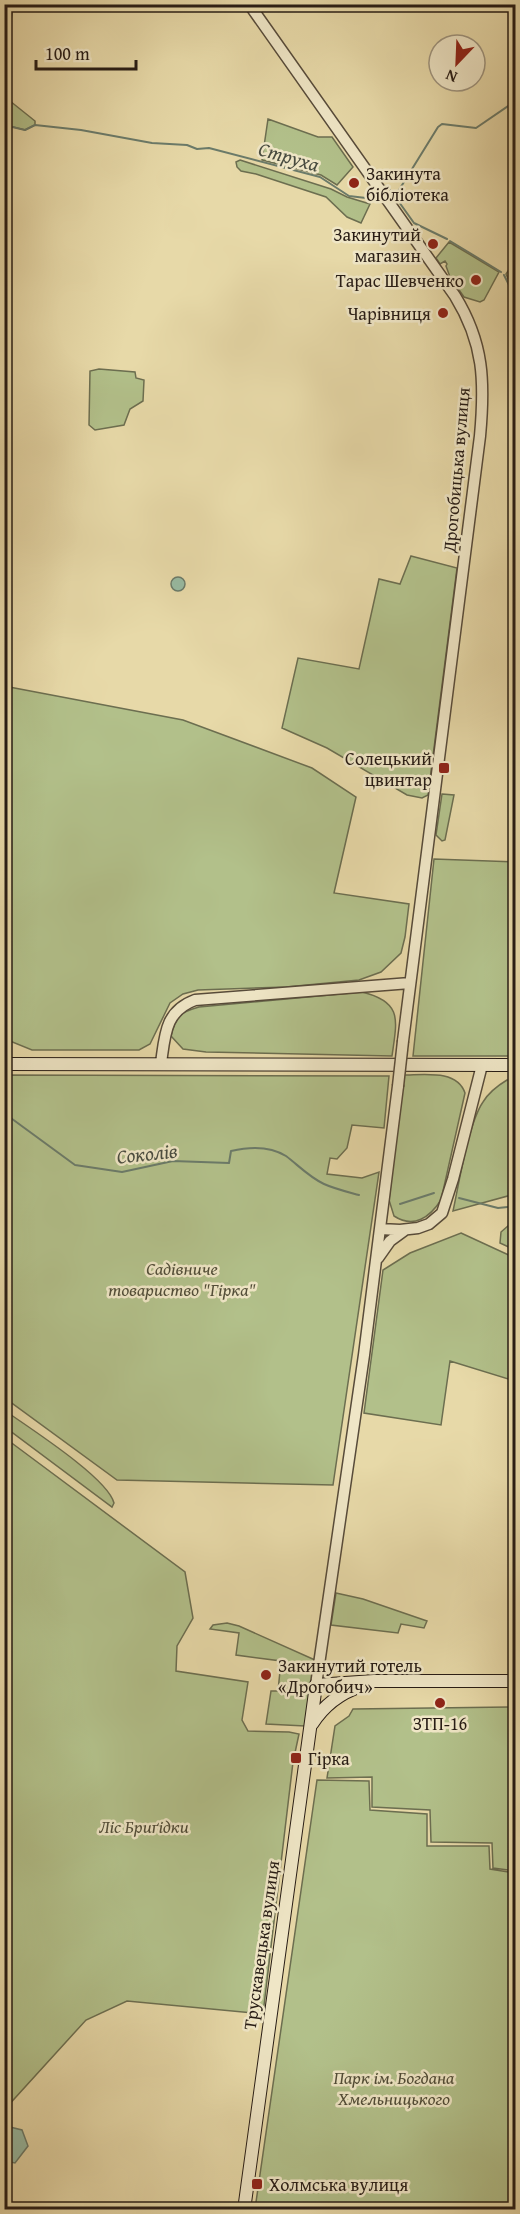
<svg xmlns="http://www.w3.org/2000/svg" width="520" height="2214" font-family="'Gentium Book Plus',serif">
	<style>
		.green { fill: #b2c08a; stroke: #6c6e50; stroke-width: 1.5 }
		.water { fill: #98bba3; stroke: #6b7b6a; stroke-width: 1.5 }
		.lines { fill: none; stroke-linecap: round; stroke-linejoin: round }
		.stream { stroke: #6b7b6a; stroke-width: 2 }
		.tertiary-casing { stroke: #574b3a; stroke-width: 13 }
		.secondary-casing { stroke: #271c15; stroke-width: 14 }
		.tertiary { stroke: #efe6c6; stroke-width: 10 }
		.secondary { stroke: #efe6c6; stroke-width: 12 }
		.tertiary-bridge-casing { stroke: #574b3a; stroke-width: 13; stroke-linecap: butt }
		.tertiary-bridge { stroke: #efe6c6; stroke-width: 10 }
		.poi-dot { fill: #8f2418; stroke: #efe6c6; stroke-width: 2 }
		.labels { text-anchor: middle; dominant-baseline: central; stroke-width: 5; stroke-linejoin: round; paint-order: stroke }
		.poi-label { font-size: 18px; fill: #271c15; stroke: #efe6c6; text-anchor: start }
		.street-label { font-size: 18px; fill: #271c15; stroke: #efe6c6 }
		.park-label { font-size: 18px; font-style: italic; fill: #514d38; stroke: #efe6c6 }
		.water-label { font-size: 20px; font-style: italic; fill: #494c40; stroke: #efe6c6 }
	</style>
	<rect width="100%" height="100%" fill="#e7d9a8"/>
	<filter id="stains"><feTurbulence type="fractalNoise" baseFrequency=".00333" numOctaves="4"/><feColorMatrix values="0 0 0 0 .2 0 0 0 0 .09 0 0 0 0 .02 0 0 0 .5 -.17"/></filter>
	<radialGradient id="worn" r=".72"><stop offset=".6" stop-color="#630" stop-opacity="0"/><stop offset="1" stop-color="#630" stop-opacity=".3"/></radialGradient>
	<path class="green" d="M 5,4 L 13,5 L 8,44 L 5,51 Z
		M 5,97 L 35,121 L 35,125 L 25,130 L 5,125 Z
		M 268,119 L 318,137 L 332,137 L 353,167 L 337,185 L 321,175 L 262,160 Z
		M 240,160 L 331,189 L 347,197 L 370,204 L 361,223 L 347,217 L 326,197 L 256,174 L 241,171 L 237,167 L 236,162 Z
		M 449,242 L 499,272 L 484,300 L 480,302 L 464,297 L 450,277 L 446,266 L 447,264 L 445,261 L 440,264 L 436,258 Z
		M 515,260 L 515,294 L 506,274 Z
		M 99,369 L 135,372 L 136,378 L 144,380 L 143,401 L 130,409 L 124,425 L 95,430 L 89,425 L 90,371 Z
		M 411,556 L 457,568 L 428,795 L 422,798 L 407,795 L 327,748 L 282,728 L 298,658 L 359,669 L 379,579 L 400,584 Z
		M 4,686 L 183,720 L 312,768 L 356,797 L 334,893 L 409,904 L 405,937 L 401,953 L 381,972 L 359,980 L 286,987 L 198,990 L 183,994 L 170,1003 L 150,1044 L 139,1050 L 32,1050 L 5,1039 Z
		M 442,794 L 454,795 L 445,840 L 442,841 L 436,835 Z
		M 434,859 L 515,862 L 515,1056 L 413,1056 Z
		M 362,992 C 403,1002 397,1020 392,1056 L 206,1052 L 183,1049 L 171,1036 C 175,1017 180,1012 199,1007 Z
		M 5,1075 L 389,1076 L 384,1128 L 352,1125 L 347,1148 L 337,1159 L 330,1158 L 327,1174 L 362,1178 L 379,1172 L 333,1485 L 117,1480 L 5,1398 Z
		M 403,1075 C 423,1075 457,1069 465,1093 L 441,1200 C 430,1217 414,1229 394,1216 L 389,1200 Z
		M 507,1080 L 515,1080 L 515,1194 L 453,1211 C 459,1184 468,1124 483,1102 C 489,1092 497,1086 507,1080 Z
		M 509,1225 L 515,1227 L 515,1250 L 500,1243 L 501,1232 Z
		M 461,1233 L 515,1258 L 515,1381 L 450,1361 L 441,1425 L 364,1413 L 383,1270 L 410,1253 Z
		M 4,1410 C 28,1427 108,1478 114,1503 L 112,1507 L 5,1427 Z
		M 5,1438 L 185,1572 L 193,1618 L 177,1646 L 176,1671 L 248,1682 L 242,1720 L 248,1731 L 289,1732 L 299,1734 L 293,1762 L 263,2014 L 127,2001 L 86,2020 L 5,2109 Z
		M 336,1593 L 363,1599 L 427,1621 L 424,1628 L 401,1624 L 398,1633 L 331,1625 Z
		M 227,1623 L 239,1626 L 315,1660 L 305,1726 L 266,1724 L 271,1691 L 278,1691 L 281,1661 L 236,1655 L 239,1633 L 210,1629 L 213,1625 Z
		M 515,1707 L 515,1871 L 493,1868 L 492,1843 L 431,1842 L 430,1810 L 372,1807 L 372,1777 L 327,1778 L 335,1726 L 349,1716 L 353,1709 Z
		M 317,1780 L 369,1781 L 370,1810 L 427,1814 L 427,1846 L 489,1846 L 490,1869 L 515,1873 L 516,2145 L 509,2153 L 515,2187 L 514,2209 L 255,2209 Z"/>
	<path class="water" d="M171 584a7 7 0 1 1 14 0a7 7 0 1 1-14 0Z
		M 10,2127 L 22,2130 L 28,2146 L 15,2163 L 5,2161 L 5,2130 Z"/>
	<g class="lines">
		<path class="stream" d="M 4,125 L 25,130 L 35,125 L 81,130 L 152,143 L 187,145 L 197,149 L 209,148 L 320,177 L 349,196 L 366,198 L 377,190
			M 382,186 L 387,187 L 394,195 L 399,190 L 438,127 L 442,124 L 476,128 L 514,102
			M 394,195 L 414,223 L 447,239
			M 450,241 L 501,272
			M 504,275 L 516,299
			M 516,350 L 514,357 L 516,361
			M 4,1113 L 75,1165 L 122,1172 L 173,1161 L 229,1163 L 231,1151 C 248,1147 270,1146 286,1156 C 298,1165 309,1177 324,1184 C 335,1189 348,1192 359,1195
			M 459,1198 L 498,1208 L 516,1206
			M 400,1204 L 434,1193"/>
		<g class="tertiary-casing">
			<path id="tertiary" d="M 249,4 L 455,296 C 484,343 485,382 480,436 L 403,1041
				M 161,1063 C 165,1035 165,1011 195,1000 L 410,983
				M 380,1229 L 400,1230 L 418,1228 L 429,1224 L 442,1213 L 453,1179 L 482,1065
				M 378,1258 L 390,1241 L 405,1230
				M 316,1685 L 364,1355 L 398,1086"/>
		</g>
		<g class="secondary-casing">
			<path id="secondary" d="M 4,1064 L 516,1065
				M 312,1724 C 324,1705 340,1693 361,1686
				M 244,2210 L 316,1685 L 374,1681 L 516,1681"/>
		</g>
		<use href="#tertiary" class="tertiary"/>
		<use href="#secondary" class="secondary"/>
		<g class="tertiary-bridge-casing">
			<path id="tertiary-bridge" d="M 398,1086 L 403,1041"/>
		</g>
		<use href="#tertiary-bridge" class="tertiary-bridge"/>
	</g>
	<g class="poi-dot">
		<circle cx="354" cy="183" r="6"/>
		<circle cx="433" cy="244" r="6"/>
		<circle cx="476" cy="280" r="6"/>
		<circle cx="443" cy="313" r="6"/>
		<rect x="438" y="762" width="12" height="12" rx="3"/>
		<circle cx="266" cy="1675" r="6"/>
		<circle cx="440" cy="1703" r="6"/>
		<rect x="290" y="1752" width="12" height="12" rx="3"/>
		<rect x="251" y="2178" width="12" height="12" rx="3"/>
	</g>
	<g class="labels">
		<g class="poi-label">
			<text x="366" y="173">Закинута<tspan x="366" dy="21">бібліотека</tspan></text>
			<text x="421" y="234" text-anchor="end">Закинутий<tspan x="421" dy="21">магазин</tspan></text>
			<text x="464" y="280" text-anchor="end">Тарас Шевченко</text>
			<text x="431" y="313" text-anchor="end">Чарівниця</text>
			<text x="432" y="758" text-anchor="end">Солецький<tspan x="432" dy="21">цвинтар</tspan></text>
			<text x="278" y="1665">Закинутий готель<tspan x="278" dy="21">«Дрогобич»</tspan></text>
			<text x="440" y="1723" text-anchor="middle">ЗТП-16</text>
			<text x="308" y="1758">Гірка</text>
			<text x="269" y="2184">Холмська вулиця</text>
		</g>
		<g class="street-label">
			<text transform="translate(456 470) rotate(-85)">Дрогобицька вулиця</text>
			<text transform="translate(261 1945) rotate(-82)">Трускавецька вулиця</text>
		</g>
		<g class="park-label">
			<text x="182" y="1268">Садівниче<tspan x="182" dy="21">товариство "Гірка"</tspan></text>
			<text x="144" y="1826">Ліс Бриґідки</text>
			<text x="394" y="2077">Парк ім. Богдана<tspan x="394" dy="21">Хмельницького</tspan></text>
		</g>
		<g class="water-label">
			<text transform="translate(289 156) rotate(16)">Струха</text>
			<text transform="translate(147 1153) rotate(-6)">Соколів</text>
		</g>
	</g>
	<rect width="520" height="2214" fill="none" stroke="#e7d9a8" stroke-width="24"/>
	<rect x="6" y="6" width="508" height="2202" fill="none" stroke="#271c15" stroke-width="3"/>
	<rect x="12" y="12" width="496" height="2190" fill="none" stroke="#271c15" stroke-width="1.5"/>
	<g transform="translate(457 63) rotate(203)"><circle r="28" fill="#efe6c6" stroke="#9f957f" stroke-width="1.5"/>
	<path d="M0-4.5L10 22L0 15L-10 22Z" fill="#8f2418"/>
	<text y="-9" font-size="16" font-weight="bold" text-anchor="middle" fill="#271c15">N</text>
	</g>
	<path d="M36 60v9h100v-9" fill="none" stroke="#271c15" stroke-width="3"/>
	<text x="45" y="60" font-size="18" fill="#271c15" stroke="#efe6c6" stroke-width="4.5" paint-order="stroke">100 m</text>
	<rect width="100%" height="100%" filter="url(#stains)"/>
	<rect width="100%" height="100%" fill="url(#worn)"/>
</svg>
